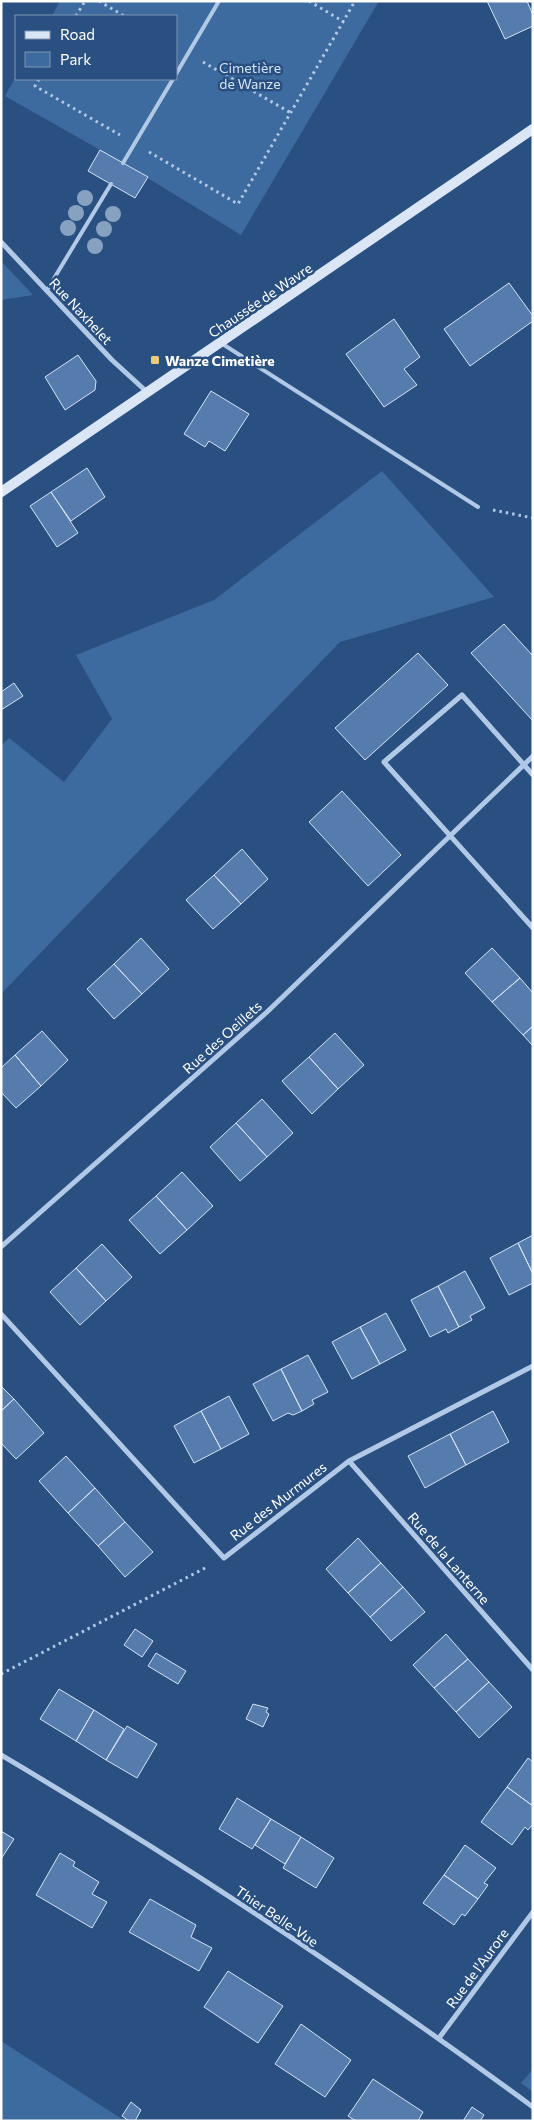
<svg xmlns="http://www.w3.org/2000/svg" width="534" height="2122" font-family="Commissioner,sans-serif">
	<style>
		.green { fill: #3d6a9f }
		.building { fill: #557cac; stroke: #d4e3f5 }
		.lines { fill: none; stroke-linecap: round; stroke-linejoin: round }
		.path { stroke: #b1c9e6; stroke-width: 3; stroke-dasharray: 2.5 4; stroke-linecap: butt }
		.service { stroke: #b1c9e6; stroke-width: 4 }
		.minor { stroke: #b1c9e6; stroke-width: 5 }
		.secondary { stroke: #dae6f6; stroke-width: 10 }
		.tree { fill: #87a1c1 }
		.poi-dot { fill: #edca78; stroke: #295081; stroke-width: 2 }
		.labels { text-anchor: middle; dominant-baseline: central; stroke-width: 5; stroke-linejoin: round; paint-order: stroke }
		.park-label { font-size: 14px; fill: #d4e3f5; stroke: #295081 }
		.street-label { font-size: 14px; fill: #fff; stroke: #295081 }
		.poi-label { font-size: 14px; font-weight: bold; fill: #fff; stroke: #295081; text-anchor: start }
	</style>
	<rect width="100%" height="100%" fill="#295081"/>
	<path class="green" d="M 60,1 L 379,1 L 241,235 L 123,163 L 5,96 L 16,76 L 16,79 L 176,79 L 176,16 L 52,16 Z
		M 1,261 L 33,295 L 1,300 Z
		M 382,471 L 494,597 L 340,642 L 1,994 L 1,746 L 9,738 L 64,782 L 112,719 L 76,655 L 214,600 Z
		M 1,2041 L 125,2121 L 1,2121 Z
		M 533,2069 L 533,2092 L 521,2083 Z"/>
	<path class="building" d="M 487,1 L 527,1 L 533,15 L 533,26 L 505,39 Z
		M 100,150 L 148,177 L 135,198 L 88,171 Z
		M 509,283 L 533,316 L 533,321 L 470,366 L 444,329 Z
		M 394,319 L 420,357 L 404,369 L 417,385 L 384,407 L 346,354 Z
		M 78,355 L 96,381 L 95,390 L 65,410 L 45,377 Z
		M 211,391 L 249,414 L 225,451 L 209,441 L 205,447 L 184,434 Z
		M 87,468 L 105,497 L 71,521 L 51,492 Z
		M 51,492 L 78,533 L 57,547 L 30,506 Z
		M 504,624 L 533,656 L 533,721 L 471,653 Z
		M 418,653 L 448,685 L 365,760 L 335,728 Z
		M 14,683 L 23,696 L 1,710 L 1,692 Z
		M 342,791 L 401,855 L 368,886 L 309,822 Z
		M 242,849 L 268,879 L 241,904 L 214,875 Z
		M 214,875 L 241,904 L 213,929 L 186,900 Z
		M 141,938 L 169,969 L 142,994 L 114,964 Z
		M 492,948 L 520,978 L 492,1002 L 465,973 Z
		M 114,964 L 142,994 L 114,1019 L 87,989 Z
		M 520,978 L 533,993 L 533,1026 L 523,1035 L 492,1002 Z
		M 533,1026 L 533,1046 L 523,1035 Z
		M 42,1031 L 68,1060 L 41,1086 L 15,1055 Z
		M 335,1033 L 364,1065 L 338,1089 L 309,1057 Z
		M 15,1055 L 41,1086 L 16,1108 L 1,1092 L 1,1068 Z
		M 309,1057 L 338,1089 L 312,1114 L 282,1081 Z
		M 262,1099 L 293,1133 L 267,1157 L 236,1123 Z
		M 236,1123 L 267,1157 L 240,1181 L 210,1147 Z
		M 182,1172 L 213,1206 L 187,1230 L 156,1196 Z
		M 156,1196 L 187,1230 L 160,1254 L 129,1220 Z
		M 533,1235 L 533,1274 L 518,1243 Z
		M 518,1243 L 533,1274 L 533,1283 L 509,1295 L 490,1258 Z
		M 102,1244 L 132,1277 L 106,1301 L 76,1268 Z
		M 76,1268 L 106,1301 L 80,1325 L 50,1292 Z
		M 465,1271 L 485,1308 L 470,1316 L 472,1320 L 459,1327 L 438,1286 Z
		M 438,1286 L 459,1327 L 448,1333 L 446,1329 L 430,1337 L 411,1300 Z
		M 386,1313 L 406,1350 L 380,1364 L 360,1327 Z
		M 360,1327 L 380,1364 L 352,1379 L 332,1342 Z
		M 308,1355 L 328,1392 L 312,1400 L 314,1404 L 302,1411 L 281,1369 Z
		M 281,1369 L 302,1411 L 293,1415 L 288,1413 L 273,1421 L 253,1384 Z
		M 1,1386 L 14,1399 L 1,1411 Z
		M 229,1396 L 249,1434 L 221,1449 L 201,1411 Z
		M 14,1399 L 44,1433 L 16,1459 L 1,1443 L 1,1411 Z
		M 201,1411 L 221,1449 L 194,1463 L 174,1426 Z
		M 493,1411 L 509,1442 L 466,1465 L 450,1434 Z
		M 450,1434 L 466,1465 L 425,1488 L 408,1456 Z
		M 66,1456 L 95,1488 L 68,1513 L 39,1481 Z
		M 95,1488 L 125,1522 L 98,1546 L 68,1513 Z
		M 125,1522 L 153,1552 L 125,1577 L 98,1546 Z
		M 358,1538 L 381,1563 L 348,1593 L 326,1569 Z
		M 381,1563 L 403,1587 L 370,1617 L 348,1593 Z
		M 403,1587 L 425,1612 L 391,1641 L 370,1617 Z
		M 135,1629 L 153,1641 L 142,1657 L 124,1645 Z
		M 446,1634 L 468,1659 L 434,1688 L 413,1665 Z
		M 156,1653 L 186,1671 L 178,1684 L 148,1666 Z
		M 468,1659 L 489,1682 L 456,1712 L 434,1688 Z
		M 489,1682 L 512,1707 L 479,1738 L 456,1712 Z
		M 59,1689 L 94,1710 L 76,1741 L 40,1719 Z
		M 253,1704 L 268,1708 L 266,1712 L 269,1714 L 263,1727 L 246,1719 Z
		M 94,1710 L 124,1729 L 106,1760 L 76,1741 Z
		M 127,1726 L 157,1744 L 137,1778 L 106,1760 Z
		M 528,1758 L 533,1762 L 533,1806 L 507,1787 Z
		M 507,1787 L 533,1806 L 533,1824 L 528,1830 L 525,1827 L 512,1845 L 481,1822 Z
		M 237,1798 L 271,1819 L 252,1849 L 219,1829 Z
		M 271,1819 L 301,1837 L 285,1864 L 255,1845 Z
		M 1,1831 L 14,1839 L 1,1859 Z
		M 301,1837 L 334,1858 L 316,1888 L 283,1868 Z
		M 465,1845 L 496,1868 L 484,1883 L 488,1885 L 478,1899 L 444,1875 Z
		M 60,1853 L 75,1862 L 73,1866 L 99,1882 L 92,1894 L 107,1902 L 92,1928 L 36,1895 Z
		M 444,1875 L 478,1899 L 465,1916 L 462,1914 L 454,1925 L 423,1903 Z
		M 150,1899 L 196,1925 L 191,1937 L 212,1948 L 199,1971 L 129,1932 Z
		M 228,1971 L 283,2006 L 258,2043 L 204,2007 Z
		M 301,2024 L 351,2060 L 325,2097 L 275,2064 Z
		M 373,2079 L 423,2112 L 418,2121 L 356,2121 L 348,2116 Z
		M 131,2102 L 141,2110 L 135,2121 L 129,2121 L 122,2116 Z
		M 472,2107 L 484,2115 L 480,2121 L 463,2121 Z"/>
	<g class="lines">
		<path class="path" d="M 99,1 L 124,16
			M 309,1 L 344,22
			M 76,16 L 85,1
			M 203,62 L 291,113
			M 39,79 L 35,86 L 120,135
			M 149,152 L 238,204 L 355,1
			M 493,510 L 533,518
			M 1,1674 L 207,1567"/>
		<path class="service" d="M 176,74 L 219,1
			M 123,163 L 173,79
			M 47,290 L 111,184
			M 221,343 L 478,507"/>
		<path class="minor" d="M 1,242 L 112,360 L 147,392
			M 533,775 L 462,695 L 384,762 L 533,928
			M 1,1247 L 267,1012 L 533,756
			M 1,1314 L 224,1558 L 349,1461 L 533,1366
			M 349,1461 L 533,1670
			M 1,1755 C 184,1863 362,1981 533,2107
			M 439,2038 L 533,1912"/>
		<path class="secondary" d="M 1,492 L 533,129"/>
	</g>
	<g class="tree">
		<circle cx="85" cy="198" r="8"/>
		<circle cx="76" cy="213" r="8"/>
		<circle cx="113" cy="214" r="8"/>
		<circle cx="68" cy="228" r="8"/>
		<circle cx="104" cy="229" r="8"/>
		<circle cx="95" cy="246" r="8"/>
	</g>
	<rect class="poi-dot" x="150" y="355" width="10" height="10" rx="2.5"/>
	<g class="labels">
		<g class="park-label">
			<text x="250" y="67">Cimetière<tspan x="250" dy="16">de Wanze</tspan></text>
		</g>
		<g class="street-label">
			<text transform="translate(260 300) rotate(-34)">Chaussée de Wavre</text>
			<text transform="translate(81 311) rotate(47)">Rue Naxhelet</text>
			<text transform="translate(222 1037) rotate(-42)">Rue des Oeillets</text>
			<text transform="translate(278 1501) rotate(-38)">Rue des Murmures</text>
			<text transform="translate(449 1558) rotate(49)">Rue de la Lanterne</text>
			<text transform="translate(277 1916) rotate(34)">Thier Belle-Vue</text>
			<text transform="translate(477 1968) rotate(-54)">Rue de l'Aurore</text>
		</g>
		<g class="poi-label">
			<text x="165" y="360">Wanze Cimetière</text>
		</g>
	</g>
	<rect width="534" height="2122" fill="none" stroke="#ffffff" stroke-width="5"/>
	<rect x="15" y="15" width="162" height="65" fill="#295081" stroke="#7f96b3"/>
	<rect x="25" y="31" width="25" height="8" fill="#dae6f6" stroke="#7f96b3"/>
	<text x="60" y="40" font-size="15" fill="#ffffff">Road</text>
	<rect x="25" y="52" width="25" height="15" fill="#3d6a9f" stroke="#7f96b3"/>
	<text x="60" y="65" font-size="15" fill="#ffffff">Park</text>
</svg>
